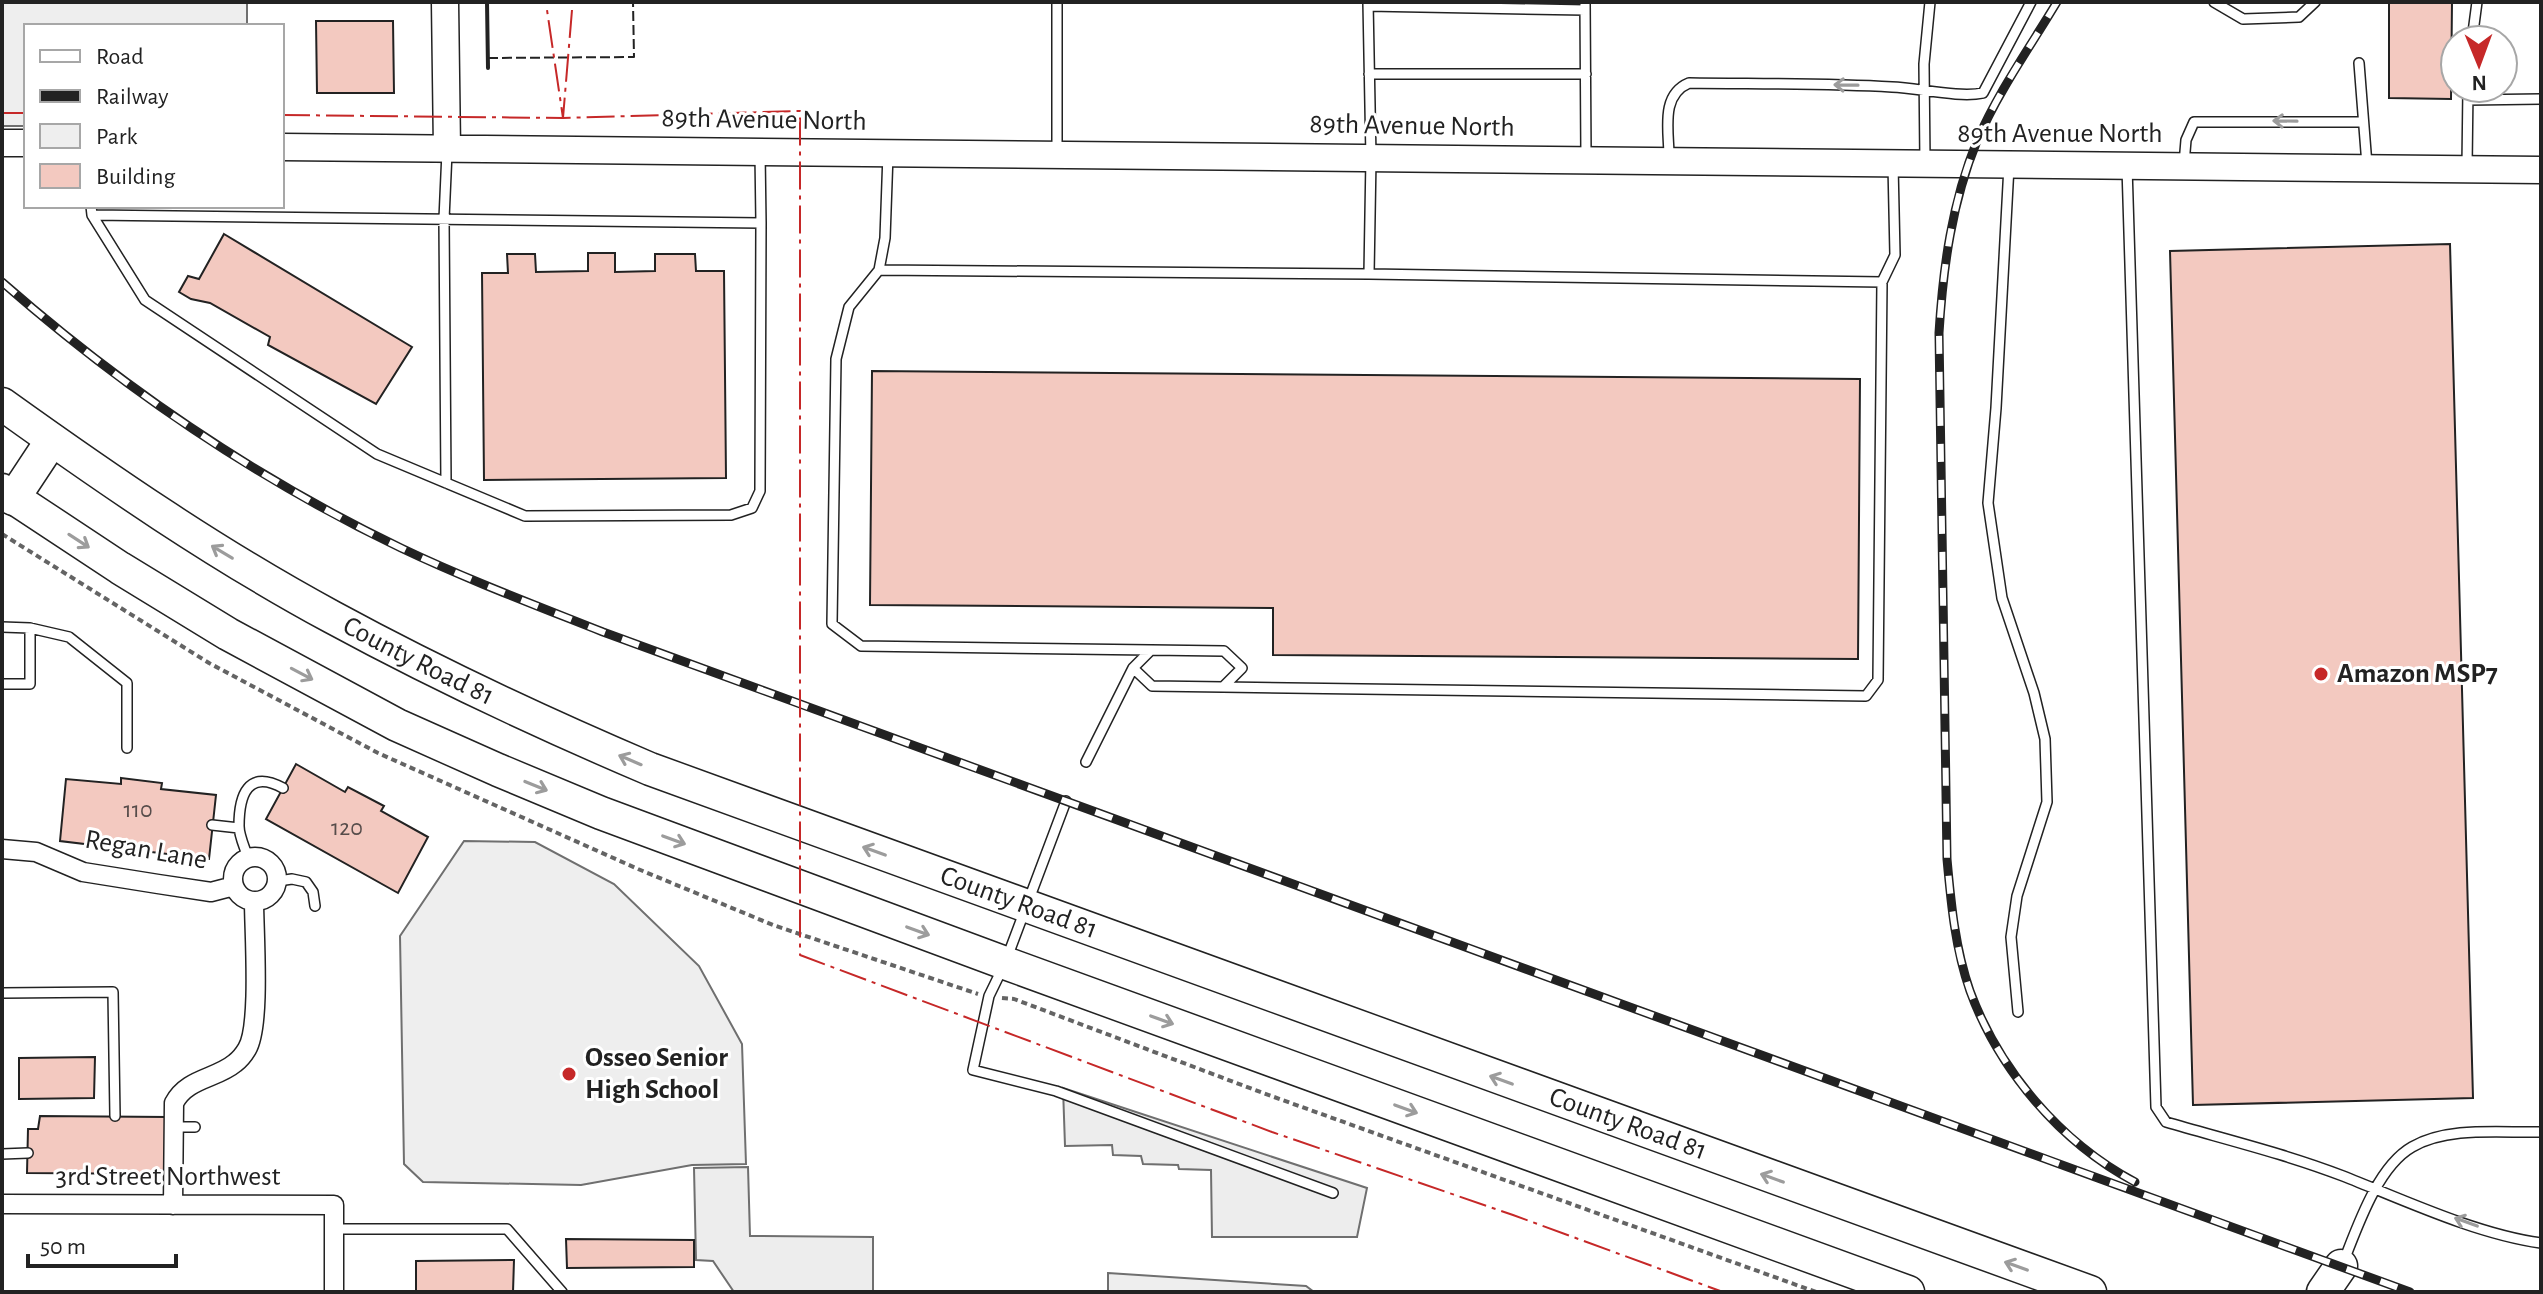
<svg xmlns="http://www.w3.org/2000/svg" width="2543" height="1294" font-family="'Alegreya Sans',sans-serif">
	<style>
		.green { fill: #eee; stroke: #6f6f6f; stroke-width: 2 }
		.parking { fill: #ededed; stroke: #6f6f6f; stroke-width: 2 }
		.building { fill: #f3c9c0; stroke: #222; stroke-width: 2 }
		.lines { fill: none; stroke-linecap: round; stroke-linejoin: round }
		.lane-casing { stroke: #222; stroke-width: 12 }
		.street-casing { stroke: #222; stroke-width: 21 }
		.secondary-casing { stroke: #222; stroke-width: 29 }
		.highway-casing { stroke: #222; stroke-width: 35 }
		.path { stroke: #646464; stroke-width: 4; stroke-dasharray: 6 4; stroke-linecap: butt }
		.lane { stroke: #fff; stroke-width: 9 }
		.street { stroke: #fff; stroke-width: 18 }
		.secondary { stroke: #fff; stroke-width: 26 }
		.highway { stroke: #fff; stroke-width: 32 }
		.rail-casing { stroke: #222; stroke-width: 9 }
		.rail { stroke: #fff; stroke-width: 6; stroke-dasharray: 18; stroke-linecap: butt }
		.fence { stroke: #222; stroke-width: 2; stroke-dasharray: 10 4; stroke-linecap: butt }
		.wall { stroke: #222; stroke-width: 4 }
		.power { stroke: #c62828; stroke-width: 2; stroke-dasharray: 28 6 4 6; stroke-linecap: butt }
		.oneway { stroke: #9c9c9c }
		.poi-dot { fill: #c62828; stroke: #fff; stroke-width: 3 }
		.labels { text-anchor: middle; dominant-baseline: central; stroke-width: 6; stroke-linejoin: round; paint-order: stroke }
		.number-label { font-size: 24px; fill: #564c4a }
		.street-label { font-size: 28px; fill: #222; stroke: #fff }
		.poi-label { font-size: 28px; font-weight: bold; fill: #222; stroke: #fff; text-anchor: start }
	</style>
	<rect width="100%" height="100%" fill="#fff"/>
	<path class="green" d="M 2,2 L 247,2 L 247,26 L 26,26 L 26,126 L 2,126 Z
		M 464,841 L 535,842 L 614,884 L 699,966 L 742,1044 L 746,1164 L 692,1165 L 581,1185 L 423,1182 L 404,1164 L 400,936 Z
		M 1108,1273 L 1306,1286 L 1314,1292 L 1108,1292 Z"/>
	<path class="parking" d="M 1063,1088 L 1367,1188 L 1357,1237 L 1212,1237 L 1211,1170 L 1179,1169 L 1178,1165 L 1143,1164 L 1141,1156 L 1113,1155 L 1112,1145 L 1065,1146 Z
		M 748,1167 L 750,1236 L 873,1237 L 873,1292 L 734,1292 L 713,1261 L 696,1260 L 694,1168 Z"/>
	<path class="building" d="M 2389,2 L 2452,2 L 2451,99 L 2389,98 Z
		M 316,21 L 393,21 L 394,93 L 317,93 Z
		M 224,234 L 412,347 L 376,404 L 268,345 L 270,337 L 210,303 L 191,299 L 179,292 L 188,276 L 199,279 Z
		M 2450,244 L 2473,1098 L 2193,1105 L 2170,251 Z
		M 588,253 L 615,253 L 615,272 L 655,271 L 655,254 L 695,254 L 696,271 L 724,271 L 726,478 L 484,480 L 482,273 L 508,273 L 507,254 L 535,254 L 536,272 L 588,271 Z
		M 872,371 L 1860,379 L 1858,659 L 1273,655 L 1273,608 L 870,605 Z
		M 296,764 L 345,792 L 348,787 L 384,806 L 381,811 L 428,837 L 398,893 L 266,819 Z
		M 121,778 L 162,783 L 161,789 L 216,795 L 209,859 L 60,841 L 66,779 L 121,784 Z
		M 95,1057 L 94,1098 L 19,1099 L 19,1058 Z
		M 40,1116 L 168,1117 L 169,1174 L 27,1173 L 28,1129 L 38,1129 Z
		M 566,1239 L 694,1240 L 694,1267 L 567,1268 Z
		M 514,1260 L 513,1292 L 416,1292 L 416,1261 Z"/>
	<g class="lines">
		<g class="lane-casing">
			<path id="lane" d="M 1585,2 L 1586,157
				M 2214,2 L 2243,19 L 2299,17 L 2315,2
				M 1368,6 L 1585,10
				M 2472,40 L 2477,2
				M 2359,63 L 2367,165
				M 1369,74 L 1586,74
				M 2468,100 L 2541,99
				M 1057,152 L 1057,2
				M 888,154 L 885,238 L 879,270 L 849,307 L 836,359 L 832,624 L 861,646 L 1151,650
				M 1669,157 C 1669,131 1660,95 1689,83 C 1756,84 1824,83 1892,87 C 1918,88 1959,98 1983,93 L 2031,2
				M 1925,162 L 1924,64 L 1930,2
				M 2184,164 L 2186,140 L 2194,122 L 2363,122
				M 2009,166 L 1996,408 L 1988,503 L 2002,598 L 2034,693 L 2045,739 L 2047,802 L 2017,896 L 2011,937 L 2018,1012
				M 2467,166 L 2468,88
				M 2127,167 L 2156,1107 L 2166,1122 C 2224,1139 2286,1154 2343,1176 C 2404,1200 2476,1234 2541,1243
				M 91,206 L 92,215 L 761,223 L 760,153
				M 92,215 L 145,300 L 377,454 L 525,516 L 731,515 L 752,508 L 760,491 L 761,223
				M 879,270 L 1369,274 L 1371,158 L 1368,2
				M 1369,274 L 1882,282 L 1895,255 L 1893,165
				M 446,483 L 444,219 L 447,152
				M 2,627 L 30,628 L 30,684 L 2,684
				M 30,628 L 69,637 L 127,683 L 127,748
				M 1223,687 L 1866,696 L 1878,680 L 1882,282
				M 1086,762 L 1133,668 L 1151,650 L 1224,651 L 1242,668 L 1223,687 L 1152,686 L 1133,668
				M 1066,801 L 1005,963 L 989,996 L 973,1070 L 1056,1091 L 1333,1193
				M 212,825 L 239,828
				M 248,858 C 245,848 239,836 239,826 C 239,795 248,769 283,788
				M 278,881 L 292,879 L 306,882 L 313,892 L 315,906
				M 2,993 L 113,992 L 115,1116
				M 174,1127 L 195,1127
				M 2,1154 L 28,1153
				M 334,1229 L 507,1229 L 562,1292
				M 2343,1263 C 2357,1228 2377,1167 2412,1147 C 2448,1126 2501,1133 2541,1132"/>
		</g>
		<g class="street-casing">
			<path id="street" d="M 2,849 L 36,852 L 83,872 L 158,884 L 211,892 L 234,886
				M233 879a22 22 0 1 1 44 0a22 22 0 1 1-44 0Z
				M 2,1204 L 334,1205 L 334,1292
				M 173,1205 L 174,1103 C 187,1078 216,1079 235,1063 C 239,1060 244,1054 247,1049 C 261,1026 254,932 254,901"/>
		</g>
		<g class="secondary-casing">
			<path id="secondary" d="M 445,2 L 447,149
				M 2,143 L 26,143
				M 282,147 L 2541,170"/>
		</g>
		<g class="highway-casing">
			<g id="highway">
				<path id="s1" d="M 2,404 C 108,480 217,555 332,617 C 435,673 542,723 650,769 L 2090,1292"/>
				<path d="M 2,490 L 120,568 L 228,634 L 397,725 L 498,770 L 601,813 L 1005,963 L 1908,1292"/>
				<path d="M 13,499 L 52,440"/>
				<path d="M 2323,1292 L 2341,1266"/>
			</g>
		</g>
		<path class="path" d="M 2,534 L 209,663 L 378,753 L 638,869 L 773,925 L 978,994
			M 1002,998 L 1014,999 L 1263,1093 L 1816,1292"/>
		<use href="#lane" class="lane"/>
		<use href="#street" class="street"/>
		<use href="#secondary" class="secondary"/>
		<use href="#highway" class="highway"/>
		<g class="rail-casing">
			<path id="rail" d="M 2057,2 C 2030,47 1998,92 1977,141 C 1952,202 1943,267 1939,333 L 1947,859 C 1951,903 1955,948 1970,991 C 1999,1070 2060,1142 2135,1182
				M 2,282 C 123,388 255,478 401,548 C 466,579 535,605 603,632 L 2410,1292"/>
		</g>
		<use href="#rail" class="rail"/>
		<path class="fence" d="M 488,58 L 634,57 L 633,2"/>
		<path class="wall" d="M 487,2 L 488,68"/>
		<path class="power" d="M 572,10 L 563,118 L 800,111 L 800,955 L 1272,1132 L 1513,1215 L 1723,1292
			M 2,113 L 26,113
			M 282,115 L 563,118 L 547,10"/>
	</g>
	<defs><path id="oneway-shaft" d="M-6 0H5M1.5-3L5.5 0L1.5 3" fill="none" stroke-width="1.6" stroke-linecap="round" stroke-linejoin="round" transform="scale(2)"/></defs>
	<g class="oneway">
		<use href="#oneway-shaft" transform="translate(1846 85) rotate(-179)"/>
		<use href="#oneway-shaft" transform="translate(2285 121) rotate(-179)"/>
		<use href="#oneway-shaft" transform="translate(79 541) rotate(33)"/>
		<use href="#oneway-shaft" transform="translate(222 552) rotate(-149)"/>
		<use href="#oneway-shaft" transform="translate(302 674) rotate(28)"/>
		<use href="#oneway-shaft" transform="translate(630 760) rotate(-157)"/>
		<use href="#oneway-shaft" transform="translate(536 786) rotate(22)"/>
		<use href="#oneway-shaft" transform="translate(674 840) rotate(20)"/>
		<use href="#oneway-shaft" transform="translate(874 851) rotate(-160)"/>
		<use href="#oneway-shaft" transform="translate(918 931) rotate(20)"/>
		<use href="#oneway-shaft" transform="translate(1162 1020) rotate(20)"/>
		<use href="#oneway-shaft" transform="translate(1501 1080) rotate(-160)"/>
		<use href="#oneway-shaft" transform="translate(1406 1109) rotate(20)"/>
		<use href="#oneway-shaft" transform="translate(1772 1178) rotate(-160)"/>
		<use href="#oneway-shaft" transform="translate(2466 1222) rotate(-160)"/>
		<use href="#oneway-shaft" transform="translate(2016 1266) rotate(-160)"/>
	</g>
	<g class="poi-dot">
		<circle cx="2321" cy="674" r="8"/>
		<circle cx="569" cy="1074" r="8"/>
	</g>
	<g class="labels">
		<g class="number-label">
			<text x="138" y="810">110</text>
			<text x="347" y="828">120</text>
		</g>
		<g class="street-label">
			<text transform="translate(764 120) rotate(1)">89th Avenue North</text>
			<text transform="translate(1412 126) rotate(1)">89th Avenue North</text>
			<text x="2060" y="134">89th Avenue North</text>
			<text stroke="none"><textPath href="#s1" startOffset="490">County Road 81</textPath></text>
			<text transform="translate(146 850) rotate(10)">Regan Lane</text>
			<text stroke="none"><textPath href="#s1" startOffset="1138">County Road 81</textPath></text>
			<text stroke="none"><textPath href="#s1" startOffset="1786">County Road 81</textPath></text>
			<text x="168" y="1177">3rd Street Northwest</text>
		</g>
		<g class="poi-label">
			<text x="2337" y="674">Amazon MSP7</text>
			<text x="585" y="1058">Osseo Senior<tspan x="585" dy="32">High School</tspan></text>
		</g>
	</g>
	<rect width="2543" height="1294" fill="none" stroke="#222222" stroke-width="8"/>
	<rect x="24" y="24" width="260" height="184" fill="#ffffff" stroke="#a7a7a7" stroke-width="2"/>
	<rect x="40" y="50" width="40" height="12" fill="#ffffff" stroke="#a7a7a7" stroke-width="2"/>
	<text x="96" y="64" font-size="24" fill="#222222">Road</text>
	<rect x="40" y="90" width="40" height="12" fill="#222222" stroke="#a7a7a7" stroke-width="2"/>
	<text x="96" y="104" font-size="24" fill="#222222">Railway</text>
	<rect x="40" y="124" width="40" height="24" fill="#eeeeee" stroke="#a7a7a7" stroke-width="2"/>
	<text x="96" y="144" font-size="24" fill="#222222">Park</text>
	<rect x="40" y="164" width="40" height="24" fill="#f3c9c0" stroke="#a7a7a7" stroke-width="2"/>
	<text x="96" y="184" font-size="24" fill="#222222">Building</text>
	<g transform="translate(2479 64) rotate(179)"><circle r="38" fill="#ffffff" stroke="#a7a7a7" stroke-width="2"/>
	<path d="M0-6L14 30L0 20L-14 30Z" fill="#c62828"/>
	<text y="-12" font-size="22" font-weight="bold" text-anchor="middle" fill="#222222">N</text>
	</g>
	<path d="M28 1254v12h148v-12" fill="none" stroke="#222222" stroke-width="4"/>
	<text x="40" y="1254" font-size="24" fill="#222222" stroke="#ffffff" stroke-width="6" paint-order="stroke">50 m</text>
</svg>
